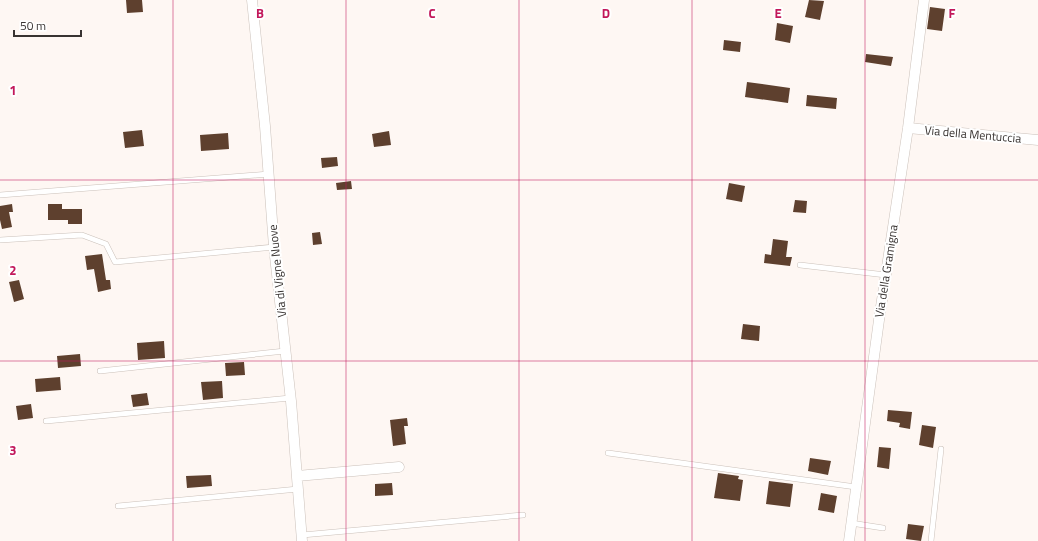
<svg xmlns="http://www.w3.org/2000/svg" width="1038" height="541" font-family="'Titillium Web',sans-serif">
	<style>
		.building { fill: #5e402e }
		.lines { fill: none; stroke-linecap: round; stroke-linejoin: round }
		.service-casing { stroke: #cbc1ba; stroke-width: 6 }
		.minor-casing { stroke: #cbc1ba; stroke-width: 11 }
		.service { stroke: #fff; stroke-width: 5 }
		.minor { stroke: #fff; stroke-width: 10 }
		.grid { fill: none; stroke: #c2185b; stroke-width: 1; stroke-opacity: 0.55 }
		.labels { text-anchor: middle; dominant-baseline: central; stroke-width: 4; stroke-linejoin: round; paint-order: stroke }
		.street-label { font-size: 12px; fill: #383331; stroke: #fff }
		.grid-label { font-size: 13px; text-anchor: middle; font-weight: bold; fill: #c2185b; stroke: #fff; stroke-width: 4; stroke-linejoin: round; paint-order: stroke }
	</style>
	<rect width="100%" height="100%" fill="#fef7f3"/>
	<path class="building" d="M 126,0 L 142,0 L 143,12 L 127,13 Z
		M 809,0 L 824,1 L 820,20 L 805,17 Z
		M 930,7 L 945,9 L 942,31 L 927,29 Z
		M 777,23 L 793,26 L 790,43 L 775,40 Z
		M 724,40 L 741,42 L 740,52 L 723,50 Z
		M 866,54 L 893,57 L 891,66 L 865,62 Z
		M 747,82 L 790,88 L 788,103 L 745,97 Z
		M 807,95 L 837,98 L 836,109 L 806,106 Z
		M 142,130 L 144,146 L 125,148 L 123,132 Z
		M 389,131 L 391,145 L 374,147 L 372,134 Z
		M 228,133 L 229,149 L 201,151 L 200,135 Z
		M 337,157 L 338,166 L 322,168 L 321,158 Z
		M 351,181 L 352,189 L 337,190 L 336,183 Z
		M 729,183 L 745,186 L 742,202 L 726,199 Z
		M 795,200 L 807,201 L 806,213 L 793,212 Z
		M 12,204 L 13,212 L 9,212 L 12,227 L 2,229 L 0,220 L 0,206 Z
		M 48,204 L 62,204 L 62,209 L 82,209 L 82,224 L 68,224 L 68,220 L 48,220 Z
		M 320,232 L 322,244 L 313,245 L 312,233 Z
		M 773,239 L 788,241 L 786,257 L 792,257 L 790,266 L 764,263 L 765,254 L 771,255 Z
		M 102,254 L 106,280 L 110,280 L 111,289 L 98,292 L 94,269 L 87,270 L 85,256 Z
		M 19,280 L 24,299 L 14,302 L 9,282 Z
		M 743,324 L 760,326 L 759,341 L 741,339 Z
		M 164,341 L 165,358 L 138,360 L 137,343 Z
		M 80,354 L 81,366 L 58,368 L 57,356 Z
		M 244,362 L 245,375 L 226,376 L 225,363 Z
		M 60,377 L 61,390 L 36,392 L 35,379 Z
		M 222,381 L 223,398 L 203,400 L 201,382 Z
		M 147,393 L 149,405 L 133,407 L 131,395 Z
		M 31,404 L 33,418 L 18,420 L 16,406 Z
		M 888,410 L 912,412 L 910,429 L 899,427 L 900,423 L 887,421 Z
		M 407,418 L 408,426 L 404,426 L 406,444 L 393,446 L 390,420 Z
		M 922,425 L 936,427 L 933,448 L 919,445 Z
		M 879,447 L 891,448 L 889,469 L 877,467 Z
		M 810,458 L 831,461 L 828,475 L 808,471 Z
		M 718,473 L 739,476 L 738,479 L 743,480 L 740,501 L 714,498 Z
		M 211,475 L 212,486 L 187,488 L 186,476 Z
		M 769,481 L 793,484 L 790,507 L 766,504 Z
		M 392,483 L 393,495 L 375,496 L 375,484 Z
		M 821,493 L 837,496 L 834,513 L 818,510 Z
		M 908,524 L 924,526 L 921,541 L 906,539 Z"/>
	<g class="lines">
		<g class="service-casing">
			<path id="service" d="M 0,195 L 269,174
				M 0,240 L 82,235 L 106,244 L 115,262 L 274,247
				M 800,265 L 886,275
				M 100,371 L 285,351
				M 46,421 L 290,398
				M 608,453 L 856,487
				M 118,506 L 298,489
				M 851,523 L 883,528
				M 302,535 L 523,515
				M 931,541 L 941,449"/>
		</g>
		<g class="minor-casing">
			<path id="minor" d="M 252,0 L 265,126 L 274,247 L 291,401 L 302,541
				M 908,128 L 1038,140
				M 297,476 L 399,467
				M 849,541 L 879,320 L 908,128 L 924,0"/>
		</g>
		<use href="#service" class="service"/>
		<use href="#minor" class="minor"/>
	</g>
	<path class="grid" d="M 173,0 L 173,541M 346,0 L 346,541M 519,0 L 519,541M 692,0 L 692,541M 865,0 L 865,541M 0,180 L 1038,180M 0,361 L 1038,361"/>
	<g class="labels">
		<g class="street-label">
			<text transform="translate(973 134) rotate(5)">Via della Mentuccia</text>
			<text transform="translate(277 271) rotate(-96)">Via di Vigne Nuove</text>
			<text transform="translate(886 271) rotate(-81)">Via della Gramigna</text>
		</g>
	</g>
	<g class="grid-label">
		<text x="260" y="18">B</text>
		<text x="432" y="18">C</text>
		<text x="606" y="18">D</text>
		<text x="778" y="18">E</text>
		<text x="952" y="18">F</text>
		<text x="13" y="95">1</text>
		<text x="13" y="275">2</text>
		<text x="13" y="455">3</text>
	</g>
	<path d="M14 30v6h67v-6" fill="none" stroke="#383331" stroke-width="2"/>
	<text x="20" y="30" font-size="12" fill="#383331" stroke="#ffffff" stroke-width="3" paint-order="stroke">50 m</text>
</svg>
